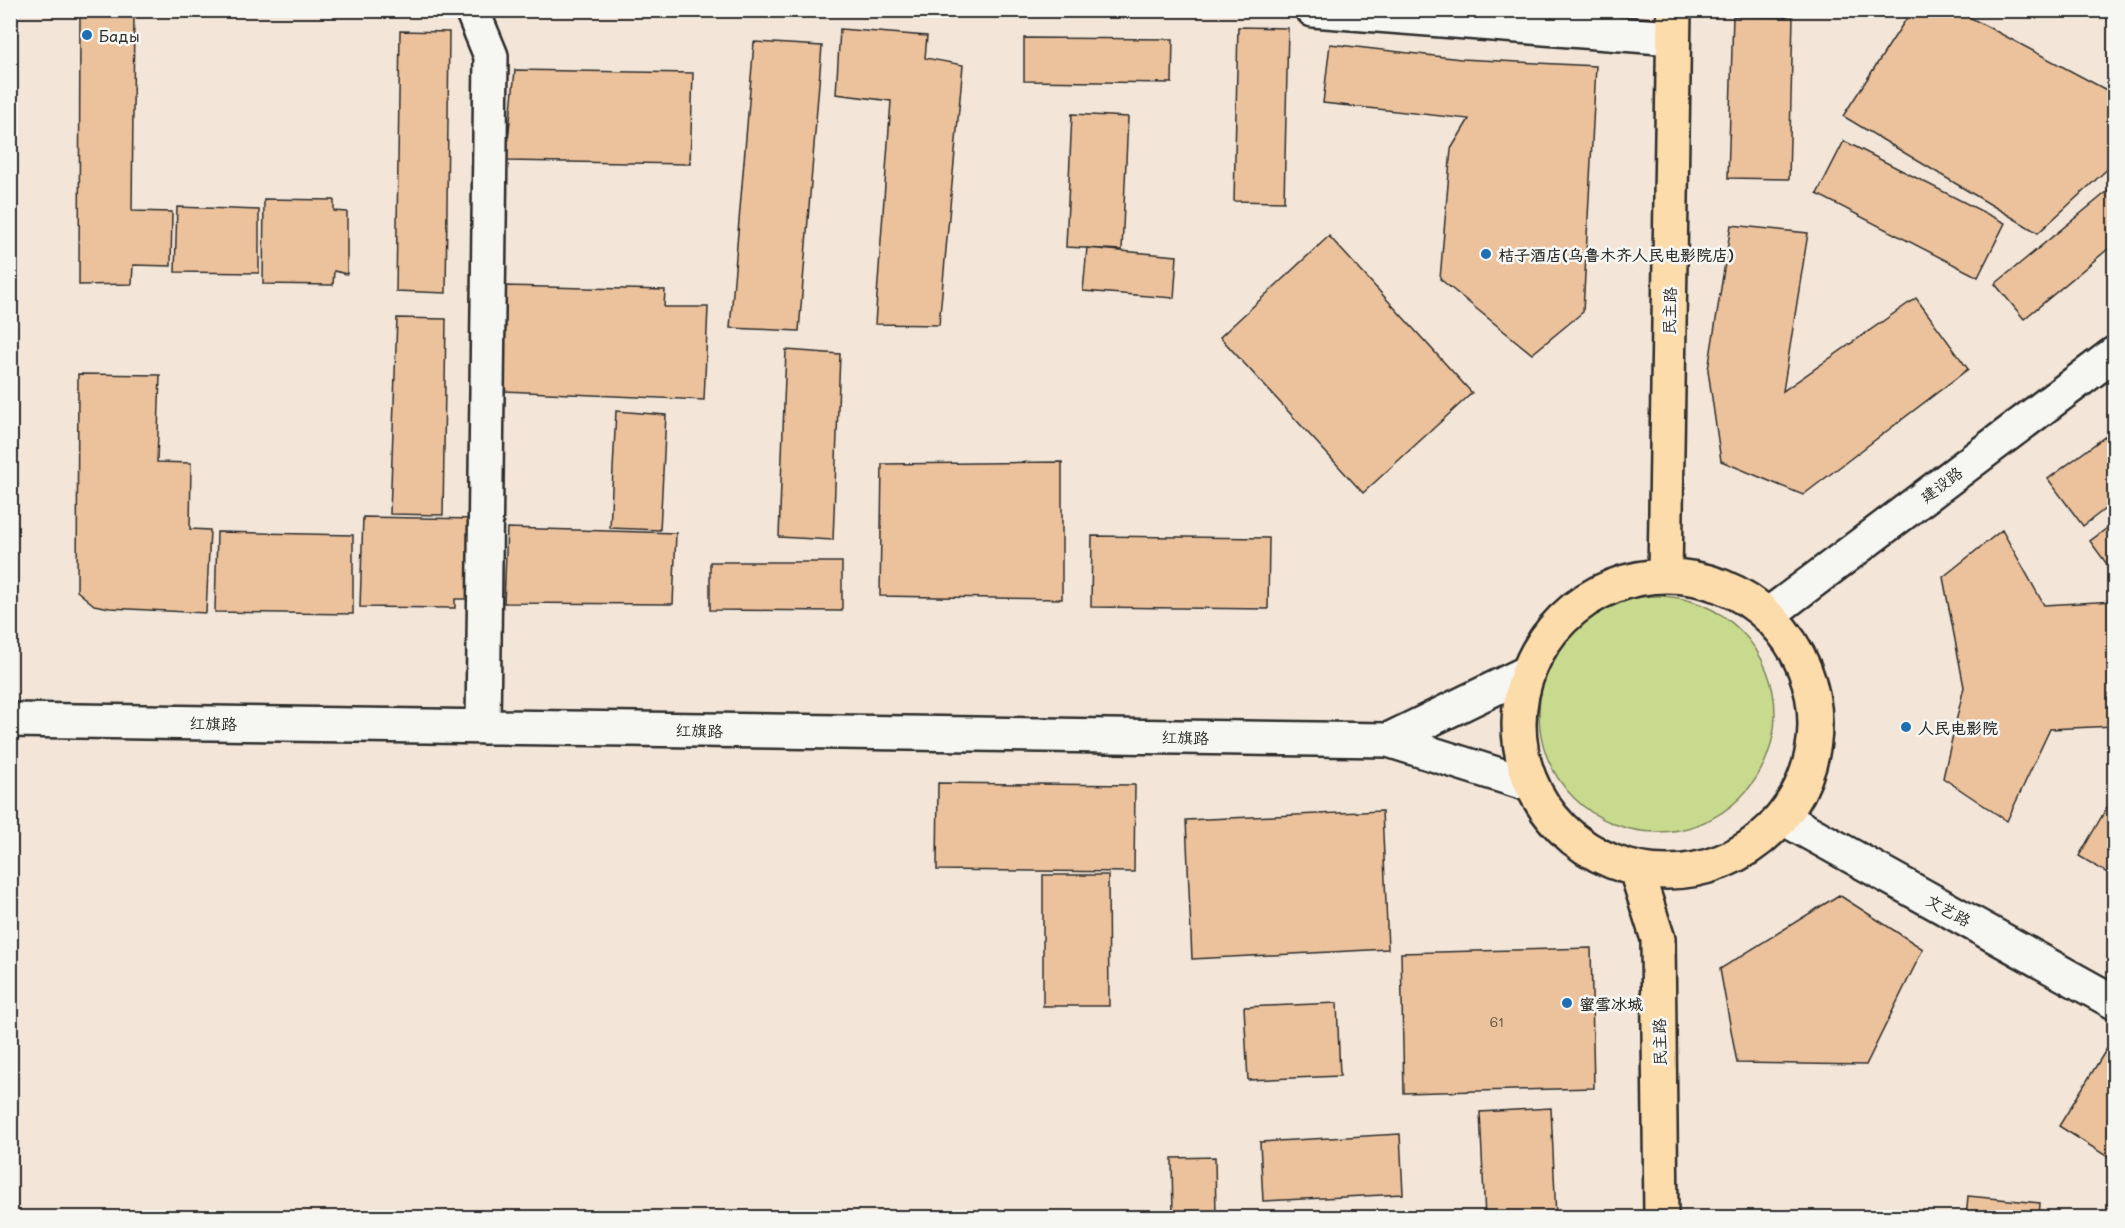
<svg xmlns="http://www.w3.org/2000/svg" width="2125" height="1228" font-family="Mali,'LXGW WenKai TC',sans-serif">
	<style>
		.green { fill: #c8da8e; stroke: #7a825c; stroke-width: 1.5 }
		.building { fill: #ecc29c; stroke: #2b2b2b; stroke-width: 1.5 }
		.lines { fill: none; stroke-linecap: round; stroke-linejoin: round }
		.minor-casing { stroke: #2b2b2b; stroke-width: 38 }
		.major-casing { stroke: #2b2b2b; stroke-width: 38 }
		.minor { stroke: #f6f6f2; stroke-width: 33 }
		.major { stroke: #fddcac; stroke-width: 33 }
		.poi-dot { fill: #1f6fb2; stroke: #f6f6f2; stroke-width: 2 }
		.labels { text-anchor: middle; dominant-baseline: central; stroke-width: 5; stroke-linejoin: round; paint-order: stroke }
		.number-label { font-size: 14px; fill: #5b5147 }
		.poi-label { font-size: 16px; font-weight: bold; fill: #2b2b2b; stroke: #f6f6f2; text-anchor: start }
		.street-label { font-size: 16px; fill: #2b2b2b; stroke: #f6f6f2 }
	</style>
	<rect width="100%" height="100%" fill="#f3e6d8"/>
	<filter id="ink" filterUnits="userSpaceOnUse"><feTurbulence type="fractalNoise" baseFrequency=".0167" numOctaves="2"/><feDisplacementMap in="SourceGraphic" scale="12" xChannelSelector="R" yChannelSelector="G"/><feConvolveMatrix kernelMatrix="1 2 1 2 8 2 1 2 1" color-interpolation-filters="sRGB"/></filter>
	<g filter="url(#ink)">
		<path class="green" d="M1539 714a118 118 0 1 1 236 0a118 118 0 1 1-236 0Z"/>
		<path class="building" d="M 1912,10 L 1956,10 L 2114,94 L 2114,163 L 2038,233 L 1843,116 Z
			M 80,13 L 134,14 L 132,211 L 172,212 L 171,266 L 133,265 L 132,284 L 79,285 Z
			M 1733,16 L 1793,17 L 1789,179 L 1728,178 Z
			M 1238,27 L 1288,28 L 1284,202 L 1234,201 Z
			M 840,29 L 927,36 L 925,58 L 963,65 L 939,325 L 875,324 L 891,101 L 836,94 Z
			M 400,31 L 449,32 L 446,293 L 396,291 Z
			M 1024,38 L 1173,39 L 1172,83 L 1024,81 Z
			M 754,42 L 822,46 L 799,331 L 730,328 Z
			M 1330,44 L 1461,59 L 1596,66 L 1583,312 L 1532,354 L 1440,279 L 1451,149 L 1469,119 L 1323,103 Z
			M 515,70 L 693,73 L 690,164 L 506,161 Z
			M 1072,114 L 1128,117 L 1122,250 L 1066,247 Z
			M 1844,141 L 2005,223 L 1978,277 L 1817,194 Z
			M 2114,186 L 2114,244 L 2024,319 L 1995,284 Z
			M 264,199 L 334,200 L 334,211 L 347,212 L 347,274 L 334,271 L 333,285 L 263,284 Z
			M 177,207 L 259,210 L 259,273 L 175,272 Z
			M 1731,225 L 1808,233 L 1783,391 L 1916,298 L 1968,369 L 1803,495 L 1721,461 L 1708,370 Z
			M 1329,236 L 1472,393 L 1363,493 L 1220,337 Z
			M 1087,248 L 1177,256 L 1174,298 L 1083,291 Z
			M 505,286 L 665,290 L 664,307 L 708,307 L 704,400 L 504,391 Z
			M 397,318 L 446,319 L 443,515 L 390,514 Z
			M 786,350 L 840,354 L 833,540 L 779,537 Z
			M 78,374 L 160,375 L 157,462 L 191,463 L 190,529 L 210,530 L 206,613 L 110,608 L 94,605 L 77,591 Z
			M 616,411 L 666,415 L 660,530 L 610,528 Z
			M 2114,430 L 2114,502 L 2083,526 L 2048,479 Z
			M 1062,462 L 1062,599 L 880,596 L 882,464 Z
			M 363,517 L 476,519 L 473,599 L 455,599 L 455,608 L 360,607 Z
			M 2114,523 L 2114,574 L 2090,541 Z
			M 507,528 L 676,533 L 673,604 L 504,603 Z
			M 2002,530 L 2044,605 L 2114,601 L 2114,726 L 2050,729 L 2007,821 L 1943,778 L 1964,687 L 1943,577 Z
			M 217,532 L 353,535 L 353,614 L 215,612 Z
			M 1092,536 L 1269,538 L 1268,609 L 1091,607 Z
			M 710,562 L 842,562 L 842,611 L 710,610 Z
			M 938,783 L 1135,785 L 1134,872 L 937,870 Z
			M 2114,795 L 2114,877 L 2079,856 Z
			M 1382,811 L 1388,949 L 1192,959 L 1186,820 Z
			M 1043,875 L 1108,875 L 1109,1006 L 1043,1006 Z
			M 1839,895 L 1923,949 L 1866,1065 L 1737,1063 L 1720,969 Z
			M 1591,948 L 1594,1088 L 1404,1093 L 1401,953 Z
			M 1337,1003 L 1340,1076 L 1248,1080 L 1244,1007 Z
			M 2114,1037 L 2114,1161 L 2059,1126 Z
			M 1551,1108 L 1556,1218 L 1485,1218 L 1480,1112 Z
			M 1400,1134 L 1403,1194 L 1263,1201 L 1260,1142 Z
			M 1215,1157 L 1216,1218 L 1173,1218 L 1172,1158 Z
			M 1968,1196 L 2040,1203 L 2039,1218 L 1966,1218 Z"/>
		<g class="lines">
			<g class="minor-casing">
				<path id="minor" d="M 472,10 L 491,56 L 483,727
					M 1313,10 L 1673,38
					M 1768,615 L 2114,354
					M 10,720 L 1388,740 L 1531,785
					M 1388,740 L 1528,672
					M 1783,818 L 2114,1002"/>
			</g>
			<g class="major-casing">
				<path id="major" d="M 1665,575 L 1674,10
					M1519 724a148 148 0 1 1 296 0a148 148 0 1 1-296 0Z
					M 1636,870 L 1658,939 L 1661,1218"/>
			</g>
			<use href="#minor" class="minor"/>
			<use href="#major" class="major"/>
		</g>
	</g>
	<g class="poi-dot">
		<circle cx="87" cy="35" r="6"/>
		<circle cx="1486" cy="254" r="6"/>
		<circle cx="1906" cy="727" r="6"/>
		<circle cx="1567" cy="1003" r="6"/>
	</g>
	<g class="labels">
		<g class="number-label">
			<text x="1497" y="1021">61</text>
		</g>
		<g class="poi-label">
			<text x="99" y="35">Бады</text>
			<text x="1498" y="254">桔子酒店(乌鲁木齐人民电影院店)</text>
			<text x="1918" y="727">人民电影院</text>
			<text x="1579" y="1003">蜜雪冰城</text>
		</g>
		<g class="street-label">
			<text transform="translate(1669 311) rotate(-89)">民主路</text>
			<text transform="translate(1941 484) rotate(-37)">建设路</text>
			<text transform="translate(213 723) rotate(1)">红旗路</text>
			<text transform="translate(699 730) rotate(1)">红旗路</text>
			<text transform="translate(1185 737) rotate(1)">红旗路</text>
			<text transform="translate(1949 910) rotate(29)">文艺路</text>
			<text transform="translate(1659 1042) rotate(-91)">民主路</text>
		</g>
	</g>
	<rect width="2125" height="1228" fill="none" stroke="#f6f6f2" stroke-width="36"/>
	<rect x="18" y="18" width="2089" height="1192" fill="none" stroke="#2b2b2b" stroke-width="2" filter="url(#ink)"/>
</svg>
